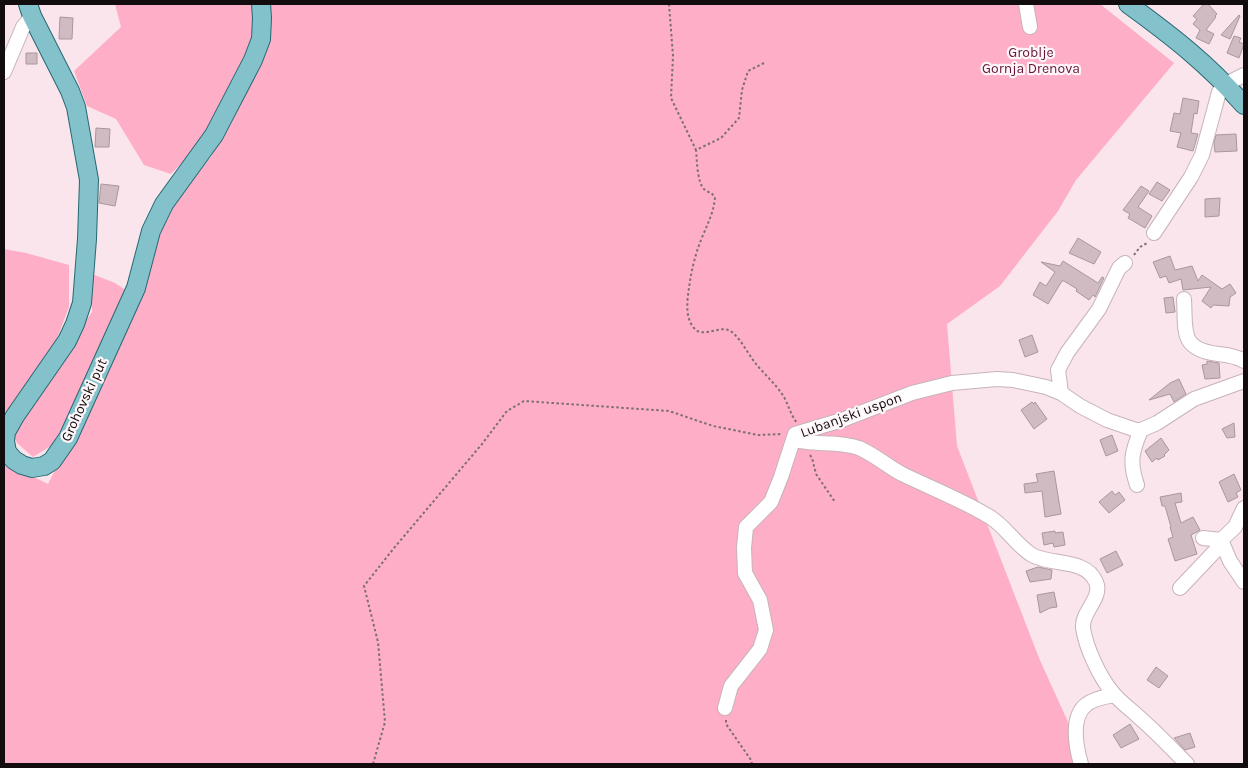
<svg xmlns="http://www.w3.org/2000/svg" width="1248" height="768" font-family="Karla,sans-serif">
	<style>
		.green { fill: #feaec7 }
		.building { fill: #cfbbc1; stroke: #aa979d }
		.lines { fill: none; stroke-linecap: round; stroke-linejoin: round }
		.minor-casing { stroke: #c7b3b9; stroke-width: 16 }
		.major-casing { stroke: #266872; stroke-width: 20 }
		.path { stroke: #7c6f73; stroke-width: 2; stroke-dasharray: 2.5 2.5; stroke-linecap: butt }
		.minor { stroke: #fff; stroke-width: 14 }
		.major { stroke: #83c2cb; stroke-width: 18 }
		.labels { text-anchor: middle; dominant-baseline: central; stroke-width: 4.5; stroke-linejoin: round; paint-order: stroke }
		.park-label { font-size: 14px; fill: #651538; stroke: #fef6f8 }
		.street-label { font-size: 14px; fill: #130c0e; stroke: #fef6f8 }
	</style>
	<rect width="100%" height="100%" fill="#f9e5eb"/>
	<path class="green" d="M 115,4 L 252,4 L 255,17 L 253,33 L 243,59 L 209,126 L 194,150 L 171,174 L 144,165 L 116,119 L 87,106 L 74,71 L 121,27 Z
		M 268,4 L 1100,4 L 1174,63 L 1076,180 L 1058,211 L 1000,286 L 947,324 L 957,446 L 1039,658 L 1087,764 L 4,764 L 4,456 L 8,464 L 48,484 L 130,322 L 163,217 L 211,157 L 271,31 Z
		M 4,249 L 26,253 L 69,265 L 69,307 L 56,341 L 4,421 Z
		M 92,274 L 115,283 L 127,291 L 54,444 L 33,457 L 17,443 L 12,432 L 92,312 Z"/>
	<path class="building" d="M 1204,4 L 1208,4 L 1217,14 L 1215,16 L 1216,17 L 1206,30 L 1214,34 L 1209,44 L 1196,38 L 1200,30 L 1193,24 L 1197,19 L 1193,16 Z
		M 1239,15 L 1240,16 L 1230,39 L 1221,35 Z
		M 60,17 L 73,18 L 72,39 L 59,39 Z
		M 1234,36 L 1241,38 L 1239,42 L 1244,44 L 1239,58 L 1227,53 Z
		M 26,53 L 37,53 L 37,64 L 26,64 Z
		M 1183,98 L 1199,101 L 1197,114 L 1194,113 L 1191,133 L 1198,134 L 1193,151 L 1177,147 L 1181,133 L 1170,131 L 1174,113 L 1180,114 Z
		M 96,128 L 110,129 L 109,147 L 95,147 Z
		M 1236,134 L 1237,151 L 1215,152 L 1214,143 L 1216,135 Z
		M 1157,182 L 1170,190 L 1162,201 L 1149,194 Z
		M 101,184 L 119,186 L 115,206 L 99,203 Z
		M 1141,186 L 1149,191 L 1138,207 L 1152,216 L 1145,228 L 1128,218 L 1130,214 L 1123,210 Z
		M 1220,198 L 1219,216 L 1205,217 L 1205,199 Z
		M 1078,238 L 1101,252 L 1094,264 L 1069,253 Z
		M 1170,256 L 1175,270 L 1192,266 L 1198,281 L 1202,275 L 1222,289 L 1230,284 L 1236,293 L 1230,297 L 1229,306 L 1213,305 L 1211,308 L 1202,301 L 1211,287 L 1183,290 L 1181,279 L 1169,283 L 1166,276 L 1160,278 L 1153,262 Z
		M 1063,261 L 1098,283 L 1102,277 L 1104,278 L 1095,297 L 1093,295 L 1089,300 L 1076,291 L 1077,289 L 1064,281 L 1062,281 L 1048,304 L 1033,295 L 1040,282 L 1046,286 L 1055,272 L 1041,262 L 1060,266 Z
		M 1173,297 L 1175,312 L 1166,313 L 1164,298 Z
		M 1032,335 L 1038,352 L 1025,357 L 1019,340 Z
		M 1207,361 L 1219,363 L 1220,378 L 1205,379 L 1202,365 L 1207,364 Z
		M 1179,379 L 1186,394 L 1174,402 L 1170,394 L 1149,400 L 1170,383 Z
		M 1032,402 L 1034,404 L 1035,402 L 1047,419 L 1034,429 L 1021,410 Z
		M 1234,423 L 1235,437 L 1227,438 L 1222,429 Z
		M 1112,435 L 1118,451 L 1106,456 L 1100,440 Z
		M 1161,438 L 1169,450 L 1164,455 L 1165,456 L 1158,460 L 1157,458 L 1152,462 L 1145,451 Z
		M 1054,471 L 1061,514 L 1045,517 L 1042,491 L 1025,493 L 1024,484 L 1038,482 L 1036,474 Z
		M 1234,474 L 1241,490 L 1236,493 L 1238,497 L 1228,502 L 1219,482 Z
		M 1112,491 L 1115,495 L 1119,492 L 1125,500 L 1109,513 L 1099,502 Z
		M 1181,493 L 1182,502 L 1175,503 L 1181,523 L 1193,517 L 1200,530 L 1191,535 L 1197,554 L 1175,561 L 1168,539 L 1173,537 L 1170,527 L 1171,527 L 1165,506 L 1162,506 L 1160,497 Z
		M 1055,531 L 1055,533 L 1063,532 L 1065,545 L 1054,547 L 1053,543 L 1044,545 L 1042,533 Z
		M 1116,551 L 1123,565 L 1107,573 L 1100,559 Z
		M 1038,567 L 1052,570 L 1051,579 L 1030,582 L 1026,571 Z
		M 1054,592 L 1057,607 L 1050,608 L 1040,613 L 1037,595 Z
		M 1156,667 L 1168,676 L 1159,688 L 1147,680 Z
		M 1130,724 L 1139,739 L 1121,748 L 1113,735 Z
		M 1190,733 L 1195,747 L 1185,750 L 1174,738 Z"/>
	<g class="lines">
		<g class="minor-casing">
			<path id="minor" d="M 1026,4 L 1030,27
				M 4,72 L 23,27 L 32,16
				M 1154,233 L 1191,177 L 1202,155 L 1219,92 L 1226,84 L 1244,75
				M 1184,299 C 1186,331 1179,349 1218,354 C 1227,355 1236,356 1244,361
				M 1061,393 L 1058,370 L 1067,353 L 1099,309 L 1119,268 L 1125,263
				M 795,434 L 799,441 C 819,445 840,441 859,448 C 875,455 887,466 902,474 C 931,488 962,500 990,517 C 1006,527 1016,545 1032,555 C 1052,566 1086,558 1096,582 C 1103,598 1081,612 1083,628 C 1086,648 1100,678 1113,693 C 1121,703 1132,710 1141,719 C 1157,733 1172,749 1187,764
				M 795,434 L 842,420 L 912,393 L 952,383 L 997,379 L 1013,380 L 1046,387 L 1061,393 L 1080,406 L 1107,420 L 1136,430 L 1141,430 L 1157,423 L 1194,399 L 1244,381
				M 1137,485 C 1129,462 1132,451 1141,430
				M 1244,508 L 1235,527 L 1221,540 L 1230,561 L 1244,582
				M 1180,588 L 1218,548 L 1221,540 L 1203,538
				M 725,708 L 731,686 L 760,649 L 766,630 L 760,600 L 745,573 L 744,548 L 746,527 L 771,502 L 781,477 L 795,434
				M 1081,764 C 1076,747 1070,716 1087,704 C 1095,698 1105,697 1114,695"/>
		</g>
		<g class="major-casing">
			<path id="major" d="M 28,4 L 32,16 L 70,91 L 76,107 L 89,180 L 87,239 L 82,303 L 75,324 L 67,341 L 15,416 L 6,432 L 5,441 L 7,452 L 14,460 L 22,465 L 32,468 L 44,466 L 52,461 L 68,438 L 136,288 L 151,231 L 164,204 L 214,135 L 253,60 L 261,39 L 262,18 L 261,4
				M 1128,4 C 1172,36 1208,64 1244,105"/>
		</g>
		<path class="path" d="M 669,4 L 673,56 L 671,98 L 696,150
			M 764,63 L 748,71 L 742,90 L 739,118 L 721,138 L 696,150 C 697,160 697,184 705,190 C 709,193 711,192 715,197 C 714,212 707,225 701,240 C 695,255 691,272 689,288 C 687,301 685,318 694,328 C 704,340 722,322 733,333 C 742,341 748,354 756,364 C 765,375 778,386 785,399 C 789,407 791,415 797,423
			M 1134,255 L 1140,247 L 1147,243
			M 810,455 L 812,458 L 816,474 L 835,502
			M 726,720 L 726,724 L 751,760 L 752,764
			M 373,764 L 385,722 L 378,642 L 364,586 L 394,548 L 482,444 L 507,411 L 524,401 L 669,411 L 713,426 L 758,435 L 782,434"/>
		<use href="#minor" class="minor"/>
		<use href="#major" class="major"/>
	</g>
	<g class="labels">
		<g class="park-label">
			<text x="1031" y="52">Groblje<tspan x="1031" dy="16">Gornja Drenova</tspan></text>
		</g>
		<g class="street-label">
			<text transform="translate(84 400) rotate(-65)">Grohovski put</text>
			<text transform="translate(851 415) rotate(-20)">Lubanjski uspon</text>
		</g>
	</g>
	<rect width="1248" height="768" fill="none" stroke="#130c0e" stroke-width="10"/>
</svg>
